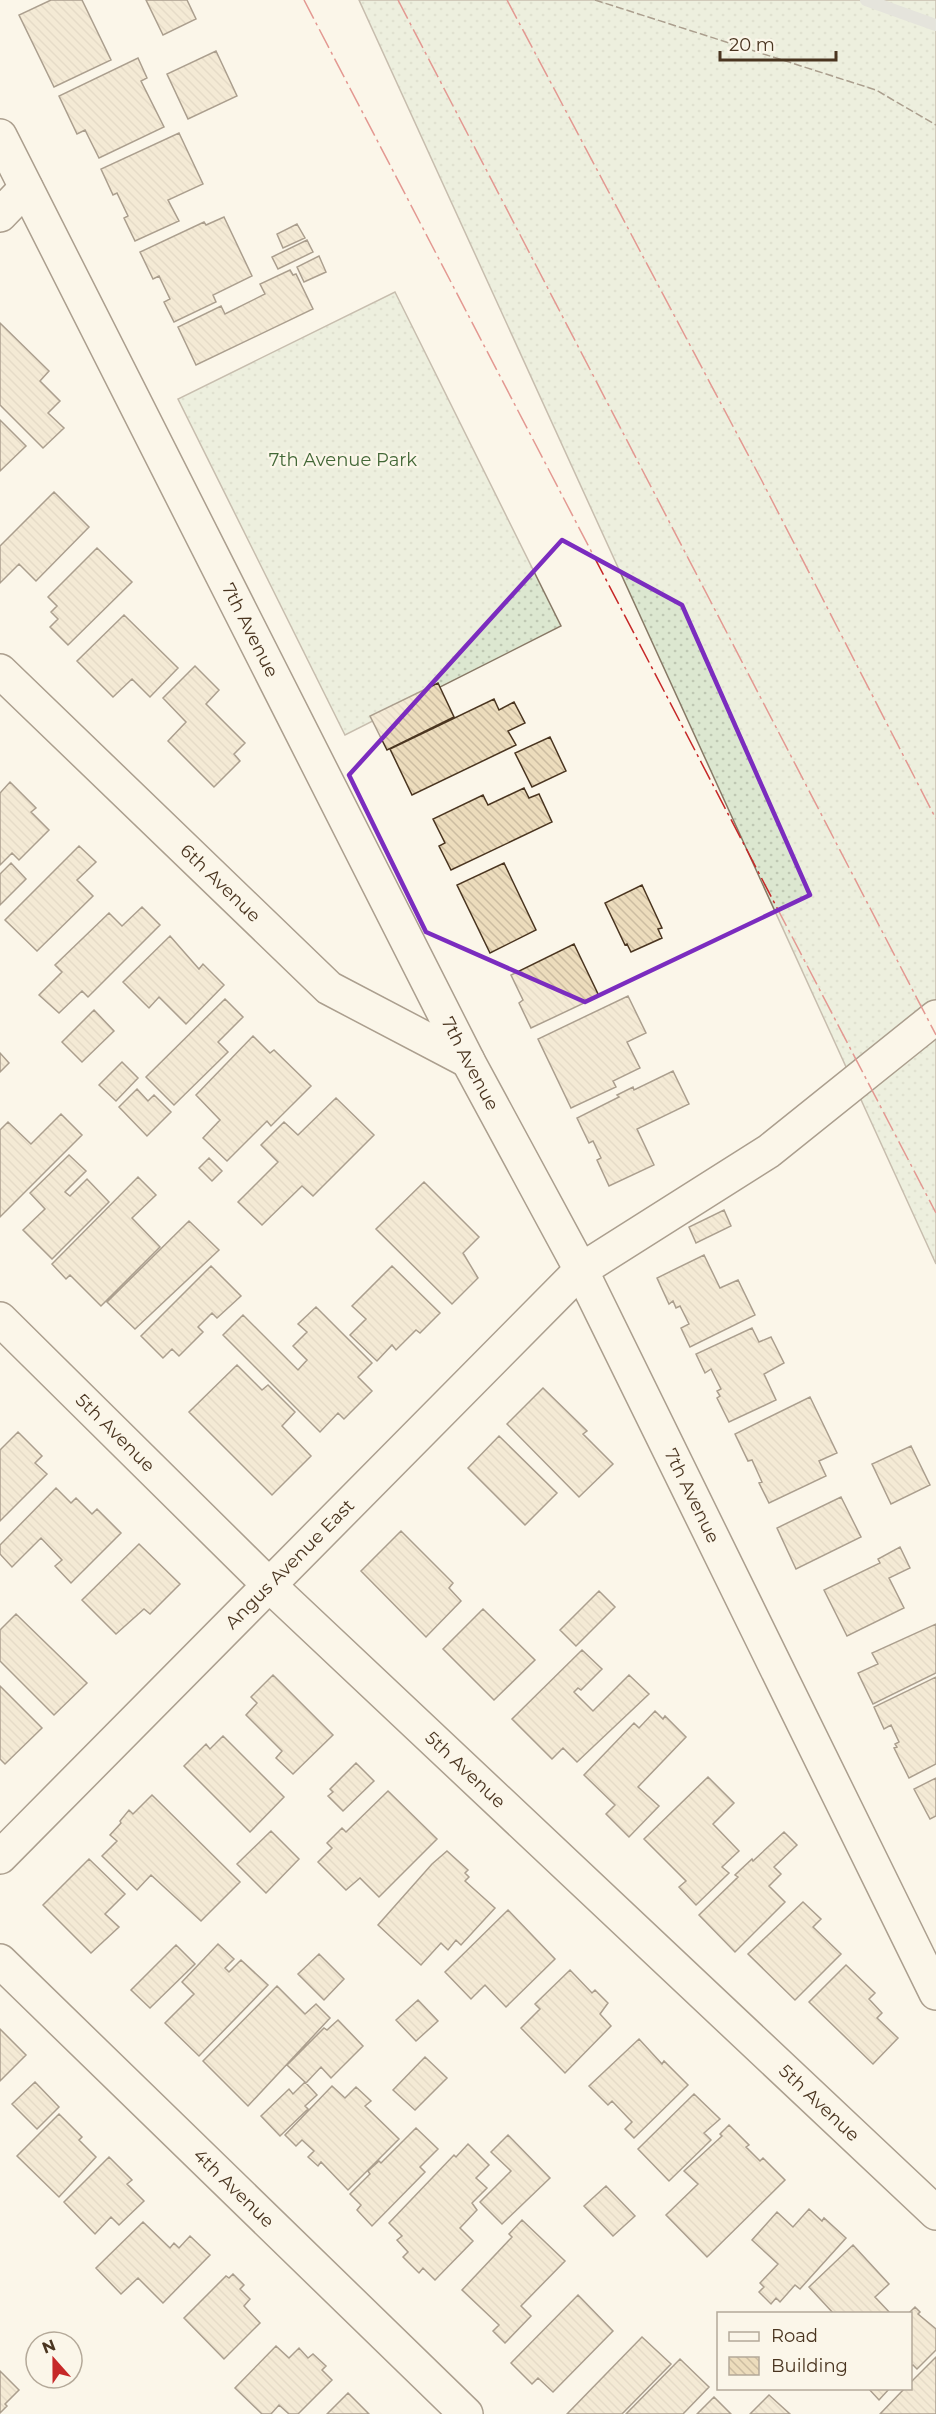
<svg xmlns="http://www.w3.org/2000/svg" width="936" height="2414" font-family="Montserrat,sans-serif">
	<style>
		.grass { fill: url(#grass-dots); stroke: #887966; stroke-width: 1.5 }
		.lines { fill: none; stroke-linecap: round; stroke-linejoin: round }
		.stream { stroke: #c9cecd; stroke-width: 12 }
		.building { fill: url(#building-back-hatch); stroke: #4a3520; stroke-width: 1.5 }
		.minor-casing { stroke: #4a3520; stroke-width: 36 }
		.minor { stroke: #fbf6e9; stroke-width: 33 }
		.fence { stroke: #4a3520; stroke-width: 1.5; stroke-dasharray: 8 3; stroke-linecap: butt }
		.power { stroke: #c62828; stroke-width: 1.5; stroke-dasharray: 21 4.5 3 4.5; stroke-linecap: butt }
		.marked { fill: none; stroke: #7b2cbf; stroke-width: 4.5; stroke-linejoin: round }
		.labels { text-anchor: middle; dominant-baseline: central; stroke-width: 4.5; stroke-linejoin: round; paint-order: stroke }
		.park-label { font-size: 18px; fill: #436837; stroke: #fbf6e9 }
		.street-label { font-size: 18px; fill: #4a3520; stroke: #fbf6e9 }
	</style>
	<defs>
		<pattern id="grass-dots" width="8" height="8" patternUnits="userSpaceOnUse" patternTransform="scale(1.5)"><rect width="8" height="8" fill="#dce7d0"/><path d="M2 2h.1M6 6h.1" fill="none" stroke="#bec7b2" stroke-width="1.8" stroke-linecap="round"/></pattern>
		<pattern id="building-back-hatch" width="6" height="6" patternUnits="userSpaceOnUse" patternTransform="scale(1.5)"><rect width="6" height="6" fill="#ecdcbc"/><path d="M-1 5l2 2M0 0l6 6M5-1l2 2" fill="none" stroke="#ccbda1"/></pattern>
	</defs>
	<rect width="100%" height="100%" fill="#fbf6e9"/>
	<path class="grass" d="M 359,0 L 936,0 L 936,1264 Z
		M 395,292 L 561,626 L 345,735 L 178,399 Z"/>
	<g class="lines">
		<path class="stream" d="M 866,0 L 936,25"/>
	</g>
	<path class="building" d="M 51,0 L 82,0 L 111,60 L 54,87 L 19,15 Z
		M 146,0 L 187,0 L 196,19 L 163,35 Z
		M 216,51 L 237,96 L 188,119 L 167,74 Z
		M 138,58 L 147,78 L 141,81 L 164,127 L 99,158 L 85,130 L 77,134 L 59,96 Z
		M 179,133 L 203,184 L 168,200 L 179,221 L 135,241 L 124,218 L 128,216 L 117,193 L 113,195 L 101,169 Z
		M 224,217 L 252,276 L 213,295 L 216,302 L 174,322 L 164,302 L 170,299 L 159,276 L 153,279 L 140,252 L 204,222 L 206,225 Z
		M 297,224 L 305,238 L 283,248 L 277,234 Z
		M 307,240 L 313,252 L 278,269 L 272,257 Z
		M 319,256 L 326,272 L 304,282 L 297,267 Z
		M 290,270 L 293,275 L 296,274 L 313,309 L 196,365 L 178,327 L 221,306 L 225,314 L 265,294 L 260,284 Z
		M 0,323 L 49,371 L 40,381 L 60,401 L 48,413 L 64,428 L 43,448 L 0,405 Z
		M 0,420 L 26,446 L 0,471 Z
		M 54,492 L 89,527 L 36,581 L 19,564 L 0,583 L 0,546 Z
		M 97,548 L 132,582 L 68,645 L 50,627 L 58,619 L 51,612 L 57,606 L 48,597 Z
		M 124,615 L 178,668 L 150,697 L 132,679 L 113,697 L 77,661 Z
		M 195,666 L 219,690 L 206,704 L 245,743 L 234,754 L 240,761 L 214,787 L 168,741 L 186,722 L 163,698 Z
		M 438,683 L 454,717 L 387,750 L 370,716 Z
		M 494,699 L 499,710 L 514,702 L 525,723 L 508,731 L 516,745 L 412,795 L 390,749 Z
		M 550,737 L 566,771 L 532,787 L 515,753 Z
		M 10,782 L 36,808 L 31,812 L 49,830 L 19,860 L 12,853 L 0,865 L 0,793 Z
		M 524,788 L 529,798 L 539,794 L 552,822 L 451,870 L 439,846 L 445,843 L 433,819 L 483,795 L 488,805 Z
		M 79,846 L 96,862 L 77,880 L 93,896 L 37,951 L 5,920 Z
		M 11,863 L 26,879 L 0,905 L 0,874 Z
		M 504,863 L 536,930 L 490,953 L 457,885 Z
		M 642,885 L 662,928 L 658,929 L 662,938 L 631,952 L 627,944 L 625,945 L 605,903 Z
		M 142,907 L 160,925 L 88,997 L 82,991 L 59,1013 L 39,995 L 62,972 L 55,965 L 109,913 L 122,926 Z
		M 170,936 L 199,969 L 203,964 L 224,985 L 186,1024 L 159,997 L 149,1008 L 123,982 Z
		M 574,944 L 599,996 L 531,1028 L 519,1003 L 523,1000 L 511,975 Z
		M 628,996 L 646,1033 L 627,1042 L 640,1068 L 613,1081 L 616,1087 L 571,1108 L 538,1039 Z
		M 225,999 L 243,1017 L 218,1042 L 228,1052 L 174,1105 L 146,1077 Z
		M 94,1010 L 114,1031 L 82,1062 L 62,1042 Z
		M 253,1036 L 270,1053 L 274,1050 L 311,1086 L 271,1126 L 267,1121 L 227,1161 L 203,1138 L 220,1120 L 196,1095 Z
		M 0,1053 L 9,1063 L 0,1072 Z
		M 122,1062 L 138,1078 L 116,1101 L 99,1085 Z
		M 673,1071 L 689,1104 L 637,1129 L 654,1165 L 609,1186 L 597,1160 L 601,1158 L 593,1141 L 589,1143 L 577,1118 L 619,1097 L 617,1095 L 633,1087 L 634,1090 Z
		M 137,1089 L 148,1101 L 154,1095 L 171,1112 L 147,1136 L 119,1107 Z
		M 336,1098 L 374,1135 L 313,1196 L 302,1186 L 262,1225 L 238,1202 L 278,1162 L 261,1145 L 284,1122 L 298,1135 Z
		M 61,1114 L 82,1135 L 0,1217 L 0,1130 L 8,1122 L 31,1144 Z
		M 69,1155 L 86,1171 L 65,1192 L 70,1196 L 87,1179 L 109,1202 L 52,1259 L 23,1230 L 45,1209 L 30,1193 Z
		M 209,1158 L 222,1171 L 212,1181 L 199,1168 Z
		M 138,1177 L 156,1195 L 132,1218 L 160,1247 L 101,1306 L 70,1275 L 66,1279 L 52,1264 Z
		M 424,1182 L 479,1237 L 463,1253 L 478,1278 L 452,1304 L 376,1229 Z
		M 724,1210 L 731,1226 L 696,1243 L 689,1227 Z
		M 189,1221 L 219,1250 L 135,1329 L 107,1302 Z
		M 704,1255 L 720,1288 L 738,1280 L 755,1315 L 690,1347 L 681,1328 L 689,1324 L 680,1306 L 676,1308 L 673,1301 L 669,1304 L 657,1278 Z
		M 211,1266 L 241,1296 L 217,1318 L 212,1313 L 198,1327 L 203,1332 L 179,1356 L 172,1349 L 163,1358 L 141,1336 Z
		M 392,1266 L 440,1313 L 420,1333 L 416,1330 L 396,1350 L 392,1345 L 377,1361 L 350,1335 L 366,1319 L 352,1306 Z
		M 316,1307 L 372,1363 L 358,1377 L 372,1391 L 344,1419 L 338,1413 L 320,1432 L 223,1335 L 243,1315 L 298,1370 L 307,1360 L 293,1346 L 307,1332 L 298,1324 Z
		M 752,1328 L 759,1342 L 771,1337 L 784,1363 L 764,1374 L 776,1400 L 729,1422 L 717,1398 L 720,1396 L 717,1391 L 721,1389 L 711,1369 L 705,1373 L 696,1354 Z
		M 237,1365 L 262,1390 L 268,1385 L 295,1412 L 282,1426 L 311,1456 L 272,1495 L 189,1412 Z
		M 543,1388 L 587,1431 L 583,1434 L 613,1464 L 579,1497 L 507,1424 Z
		M 810,1397 L 837,1453 L 819,1461 L 826,1476 L 769,1503 L 759,1483 L 762,1482 L 752,1460 L 748,1461 L 735,1434 Z
		M 18,1432 L 42,1456 L 35,1463 L 47,1474 L 0,1521 L 0,1450 Z
		M 499,1436 L 557,1493 L 525,1525 L 468,1468 Z
		M 911,1446 L 930,1485 L 891,1504 L 872,1464 Z
		M 56,1488 L 71,1503 L 76,1498 L 92,1514 L 97,1509 L 121,1533 L 71,1583 L 55,1566 L 62,1560 L 41,1538 L 12,1567 L 0,1554 L 0,1545 Z
		M 841,1497 L 861,1537 L 796,1569 L 777,1528 Z
		M 401,1531 L 453,1583 L 449,1588 L 461,1601 L 426,1637 L 361,1571 Z
		M 139,1544 L 180,1584 L 150,1614 L 144,1609 L 116,1634 L 82,1600 Z
		M 900,1547 L 910,1568 L 889,1578 L 904,1608 L 847,1636 L 824,1590 L 880,1563 L 878,1559 Z
		M 599,1591 L 615,1607 L 576,1646 L 560,1630 Z
		M 483,1609 L 535,1660 L 494,1700 L 443,1649 Z
		M 16,1614 L 87,1683 L 54,1715 L 0,1661 L 0,1630 Z
		M 936,1624 L 936,1673 L 873,1704 L 858,1673 L 878,1664 L 872,1653 Z
		M 582,1650 L 602,1669 L 581,1690 L 578,1688 L 574,1692 L 593,1711 L 629,1675 L 649,1694 L 577,1762 L 563,1748 L 552,1759 L 512,1719 Z
		M 273,1675 L 333,1735 L 293,1774 L 276,1758 L 282,1751 L 246,1715 L 257,1703 L 251,1697 Z
		M 936,1677 L 936,1764 L 909,1778 L 894,1748 L 897,1747 L 895,1744 L 899,1742 L 891,1725 L 884,1729 L 874,1707 Z
		M 0,1686 L 42,1728 L 5,1764 L 0,1759 Z
		M 655,1711 L 663,1719 L 665,1716 L 686,1737 L 638,1787 L 659,1806 L 629,1837 L 606,1814 L 615,1805 L 584,1775 L 634,1723 L 639,1728 Z
		M 223,1736 L 284,1797 L 250,1832 L 184,1766 L 206,1744 L 210,1749 Z
		M 356,1763 L 374,1781 L 343,1811 L 328,1796 L 333,1792 L 330,1789 Z
		M 708,1777 L 734,1803 L 713,1824 L 739,1851 L 722,1867 L 729,1873 L 696,1905 L 679,1887 L 686,1881 L 644,1839 Z
		M 936,1778 L 936,1816 L 930,1819 L 914,1789 Z
		M 388,1791 L 437,1839 L 379,1897 L 360,1878 L 346,1890 L 318,1862 L 332,1848 L 327,1843 L 342,1828 L 346,1832 Z
		M 152,1795 L 240,1882 L 201,1921 L 151,1875 L 137,1890 L 102,1856 L 117,1841 L 110,1835 L 121,1823 L 120,1821 L 129,1810 L 133,1814 Z
		M 271,1831 L 299,1859 L 266,1893 L 237,1864 Z
		M 784,1832 L 797,1845 L 774,1867 L 781,1874 L 769,1886 L 785,1902 L 735,1952 L 699,1915 L 738,1877 L 735,1875 L 752,1859 L 753,1861 Z
		M 447,1851 L 468,1870 L 465,1873 L 469,1877 L 465,1881 L 495,1908 L 461,1945 L 456,1940 L 448,1950 L 441,1943 L 421,1965 L 378,1925 L 432,1864 Z
		M 89,1859 L 125,1894 L 105,1914 L 119,1927 L 91,1953 L 43,1905 Z
		M 803,1902 L 821,1919 L 813,1927 L 841,1954 L 795,2000 L 748,1954 Z
		M 508,1910 L 555,1959 L 506,2007 L 485,1985 L 471,1999 L 445,1972 Z
		M 218,1944 L 234,1959 L 225,1968 L 229,1972 L 241,1960 L 268,1985 L 199,2056 L 165,2023 L 194,1994 L 182,1982 Z
		M 176,1945 L 195,1964 L 150,2008 L 131,1990 Z
		M 319,1954 L 344,1979 L 324,2000 L 298,1974 Z
		M 846,1965 L 875,1993 L 869,1999 L 882,2013 L 877,2018 L 898,2038 L 873,2064 L 809,2002 Z
		M 570,1970 L 592,1993 L 595,1990 L 608,2003 L 600,2014 L 611,2026 L 565,2073 L 521,2028 L 540,2009 L 535,2004 Z
		M 277,1986 L 305,2014 L 316,2004 L 330,2018 L 248,2106 L 203,2061 Z
		M 418,2000 L 438,2021 L 416,2041 L 396,2020 Z
		M 338,2020 L 363,2046 L 331,2078 L 321,2067 L 306,2083 L 287,2065 L 324,2028 L 327,2030 Z
		M 0,2029 L 26,2055 L 0,2081 Z
		M 639,2039 L 662,2064 L 664,2061 L 688,2085 L 634,2138 L 625,2129 L 632,2122 L 612,2101 L 608,2105 L 589,2086 Z
		M 425,2057 L 447,2078 L 415,2110 L 393,2090 Z
		M 35,2082 L 59,2107 L 37,2129 L 12,2104 Z
		M 305,2082 L 317,2095 L 305,2106 L 308,2109 L 280,2136 L 261,2116 L 289,2089 L 293,2094 Z
		M 332,2086 L 345,2098 L 356,2087 L 371,2101 L 365,2106 L 399,2139 L 348,2190 L 321,2162 L 318,2166 L 308,2157 L 314,2151 L 302,2140 L 296,2146 L 285,2135 Z
		M 694,2094 L 720,2119 L 704,2133 L 711,2140 L 669,2181 L 638,2149 Z
		M 59,2114 L 82,2137 L 79,2140 L 96,2157 L 59,2197 L 17,2156 Z
		M 729,2125 L 749,2145 L 746,2147 L 760,2161 L 763,2158 L 785,2180 L 707,2257 L 666,2215 L 698,2184 L 684,2171 L 722,2136 L 720,2134 Z
		M 416,2128 L 438,2149 L 420,2167 L 425,2172 L 372,2226 L 357,2210 L 361,2205 L 350,2194 L 370,2174 L 368,2171 L 379,2161 L 381,2163 Z
		M 508,2135 L 550,2178 L 502,2224 L 480,2202 L 511,2171 L 491,2152 Z
		M 468,2144 L 489,2165 L 476,2178 L 487,2188 L 472,2203 L 477,2210 L 460,2228 L 473,2241 L 435,2280 L 423,2268 L 419,2273 L 403,2257 L 408,2252 L 397,2240 L 402,2236 L 389,2223 L 454,2155 L 456,2157 Z
		M 109,2157 L 132,2180 L 127,2184 L 144,2201 L 119,2225 L 111,2217 L 95,2234 L 64,2202 Z
		M 606,2186 L 635,2216 L 613,2236 L 584,2206 Z
		M 809,2209 L 822,2221 L 824,2218 L 846,2238 L 800,2289 L 795,2285 L 780,2302 L 776,2298 L 771,2304 L 759,2292 L 764,2287 L 760,2283 L 778,2264 L 752,2240 L 777,2212 L 793,2227 Z
		M 522,2220 L 565,2261 L 521,2306 L 531,2316 L 505,2343 L 493,2331 L 499,2325 L 462,2290 L 512,2237 L 509,2234 Z
		M 143,2222 L 170,2248 L 174,2243 L 179,2248 L 190,2236 L 210,2255 L 163,2303 L 138,2278 L 121,2294 L 96,2268 Z
		M 853,2245 L 889,2284 L 875,2297 L 891,2314 L 834,2314 L 809,2287 Z
		M 233,2274 L 244,2285 L 240,2289 L 250,2299 L 244,2306 L 260,2323 L 224,2359 L 184,2318 L 226,2276 L 229,2278 Z
		M 578,2295 L 613,2331 L 553,2392 L 538,2378 L 532,2384 L 511,2363 Z
		M 915,2307 L 920,2312 L 918,2314 L 936,2329 L 936,2350 L 917,2369 L 913,2365 L 910,2367 L 910,2314 L 908,2314 Z
		M 642,2337 L 671,2364 L 622,2414 L 567,2414 Z
		M 276,2346 L 289,2358 L 299,2348 L 308,2358 L 313,2354 L 326,2366 L 322,2370 L 332,2380 L 298,2414 L 289,2414 L 279,2405 L 271,2414 L 262,2414 L 235,2388 Z
		M 936,2357 L 936,2414 L 880,2414 L 905,2388 L 910,2388 L 910,2383 Z
		M 680,2359 L 709,2387 L 683,2414 L 626,2414 Z
		M 0,2371 L 19,2390 L 5,2404 L 7,2406 L 0,2413 Z
		M 868,2388 L 890,2388 L 879,2400 Z
		M 348,2393 L 369,2414 L 327,2414 Z
		M 769,2395 L 790,2414 L 750,2414 Z
		M 714,2397 L 731,2414 L 697,2414 Z"/>
	<g class="lines">
		<g class="minor-casing">
			<g id="minor">
				<path id="s1" d="M 0,136 L 468,1061 L 581,1270 L 936,1993"/>
				<path d="M 0,215 L 26,188"/>
				<path id="s2" d="M 0,671 L 329,988 L 468,1061"/>
				<path id="s3" d="M 0,1319 L 269,1585 L 936,2213"/>
				<path id="s4" d="M 0,1857 L 581,1270 L 769,1151 L 936,1017"/>
				<path id="s5" d="M 0,1961 L 466,2414"/>
			</g>
		</g>
		<use href="#minor" class="minor"/>
		<path class="fence" d="M 595,0 L 876,90 L 936,125"/>
		<path class="power" d="M 304,0 L 936,1213
			M 398,0 L 936,1035
			M 507,0 L 762,481 L 936,819"/>
	</g>
	<path d="M0 0H936V2414H0ZM 562,540 L 682,605 L 810,895 L 585,1002 L 426,932 L 349,775 Z" fill="#fbf6e9" fill-opacity=".55" fill-rule="evenodd"/>
	<path class="marked" d="M 562,540 L 682,605 L 810,895 L 585,1002 L 426,932 L 349,775 Z"/>
	<g class="labels">
		<g class="park-label">
			<text x="343" y="460">7th Avenue Park</text>
		</g>
		<g class="street-label">
			<text stroke="none"><textPath href="#s1" startOffset="554">7th Avenue</textPath></text>
			<text stroke="none"><textPath href="#s2" startOffset="306">6th Avenue</textPath></text>
			<text stroke="none"><textPath href="#s1" startOffset="1040">7th Avenue</textPath></text>
			<text stroke="none"><textPath href="#s3" startOffset="162">5th Avenue</textPath></text>
			<text stroke="none"><textPath href="#s1" startOffset="1526">7th Avenue</textPath></text>
			<text stroke="none"><textPath href="#s4" startOffset="412">Angus Avenue East</textPath></text>
			<text stroke="none"><textPath href="#s3" startOffset="648">5th Avenue</textPath></text>
			<text stroke="none"><textPath href="#s3" startOffset="1134">5th Avenue</textPath></text>
			<text stroke="none"><textPath href="#s5" startOffset="326">4th Avenue</textPath></text>
		</g>
	</g>
	<rect x="717" y="2312" width="195" height="78" fill="#fbf6e9" stroke="#b4a999" stroke-width="1.5"/>
	<rect x="729" y="2332" width="30" height="9" fill="#fbf6e9" stroke="#b4a999" stroke-width="1.5"/>
	<text x="771" y="2342" font-size="18" fill="#4a3520">Road</text>
	<rect x="729" y="2357" width="30" height="18" fill="url(#building-back-hatch)" stroke="#b4a999" stroke-width="1.5"/>
	<text x="771" y="2372" font-size="18" fill="#4a3520">Building</text>
	<g transform="translate(54 2360) rotate(339)"><circle r="28" fill="#fbf6e9" stroke="#b4a999" stroke-width="1.5"/>
	<path d="M0-4.5L10 22L0 15L-10 22Z" fill="#c62828"/>
	<text y="-9" font-size="16" font-weight="bold" text-anchor="middle" fill="#4a3520">N</text>
	</g>
	<path d="M720 51v9h116v-9" fill="none" stroke="#4a3520" stroke-width="3"/>
	<text x="729" y="51" font-size="18" fill="#4a3520" stroke="#fbf6e9" stroke-width="4.5" paint-order="stroke">20 m</text>
</svg>
